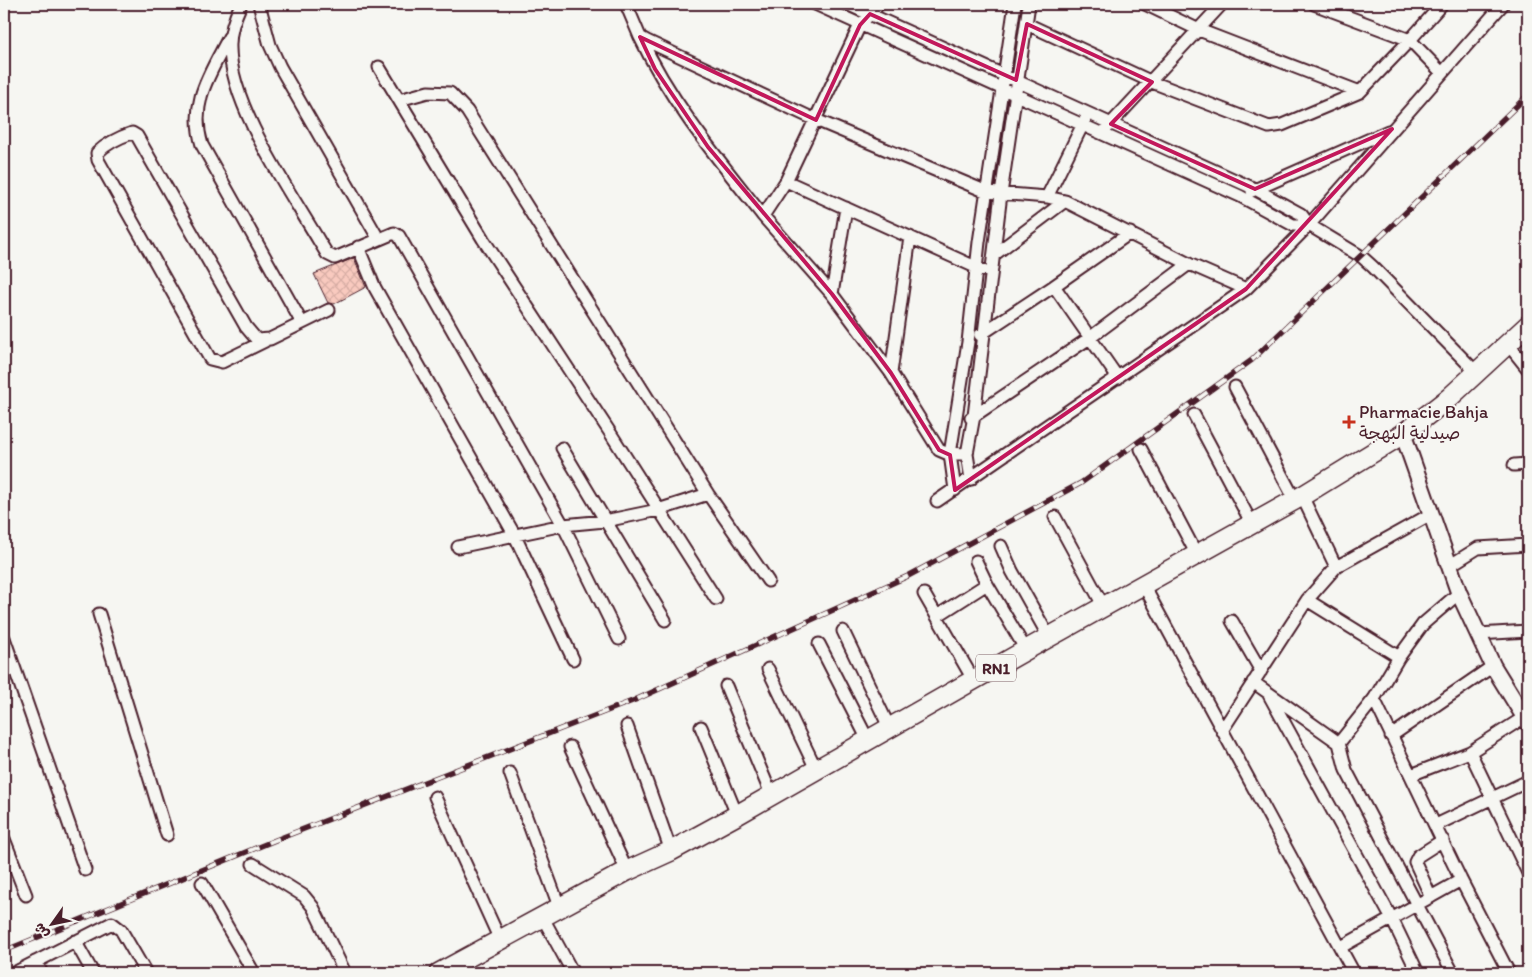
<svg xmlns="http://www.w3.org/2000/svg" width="1532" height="977" font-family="Itim,'Playpen Sans Arabic',sans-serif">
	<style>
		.building { fill: url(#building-cross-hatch); stroke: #4a1f2b }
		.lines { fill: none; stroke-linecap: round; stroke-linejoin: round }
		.minor-casing { stroke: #4a1f2b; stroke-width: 15 }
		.tertiary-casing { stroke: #4a1f2b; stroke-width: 19 }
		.primary-casing { stroke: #4a1f2b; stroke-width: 22 }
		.minor { stroke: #f6f6f2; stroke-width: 11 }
		.tertiary { stroke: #f6f6f2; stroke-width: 15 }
		.primary { stroke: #f6f6f2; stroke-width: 19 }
		.rail-casing { stroke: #4a1f2b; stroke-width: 5.5 }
		.rail { stroke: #f6f6f2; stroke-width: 4; stroke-dasharray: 11; stroke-linecap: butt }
		.marked { fill: none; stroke: #c2185b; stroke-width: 4; stroke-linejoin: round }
		.poi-dot { fill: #c8321e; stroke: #f6f6f2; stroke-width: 2 }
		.labels { text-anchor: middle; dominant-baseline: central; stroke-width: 4; stroke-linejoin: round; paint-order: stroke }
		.shield { fill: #f6f6f2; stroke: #7e6067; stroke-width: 1 }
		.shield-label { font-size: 16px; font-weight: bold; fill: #4a1f2b }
		.poi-label { font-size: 18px; fill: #4a1f2b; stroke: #f6f6f2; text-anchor: start }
	</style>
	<defs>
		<pattern id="building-cross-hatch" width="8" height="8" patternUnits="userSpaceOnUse" patternTransform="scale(1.25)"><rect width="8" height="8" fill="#f9cabf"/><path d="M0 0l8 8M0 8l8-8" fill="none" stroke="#d7ada4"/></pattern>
	</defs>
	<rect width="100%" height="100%" fill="#f6f6f2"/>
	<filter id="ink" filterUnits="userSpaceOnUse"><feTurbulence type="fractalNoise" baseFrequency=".02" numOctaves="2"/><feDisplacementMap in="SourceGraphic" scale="10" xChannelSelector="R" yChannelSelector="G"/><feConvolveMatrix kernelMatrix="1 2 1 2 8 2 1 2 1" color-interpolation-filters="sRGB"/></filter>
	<g filter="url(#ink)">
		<path class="building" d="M 354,258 L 366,287 L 334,304 L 328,303 L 314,274 Z"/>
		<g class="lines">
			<g class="minor-casing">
				<path id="minor" d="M 241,4 C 235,17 230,30 230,44 C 228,103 289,190 319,241 L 327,254 L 335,258 L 394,233 L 399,236 L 563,525 L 619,639
					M 259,4 L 270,45 L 280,67 L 378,238
					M 626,4 L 640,37 L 647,41 L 816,120 L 987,192 L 1047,197 L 1065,201 L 995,254
					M 815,4 L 1240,196 L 1293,225 L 1309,225
					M 847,4 L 1255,189 L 1301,214 L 1309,225 L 1362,257 L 1373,267 L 1477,373
					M 879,4 L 860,25 L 786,181 L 763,216 L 832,294 L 891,373 L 939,450 L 946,453 L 967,454
					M 1145,4 L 1199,30 L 1360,92
					M 1027,24 L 1152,82 L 1269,127 L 1282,125 L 1360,92 L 1410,40 L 1314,4
					M 229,37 C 210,74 189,102 202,145 L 302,323
					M 640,37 C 671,103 718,159 763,216
					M 379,67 L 483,239 L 611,434 L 716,599
					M 1441,72 L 1410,40 L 1442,4
					M 399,100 L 428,92 L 450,93 L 467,111 L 708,494 L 768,581
					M 1106,129 L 1222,4
					M 786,181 L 982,270
					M 1252,191 L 1388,131
					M 1047,197 L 1085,120
					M 1065,201 L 1189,264
					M 358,247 L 375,288 L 514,534 L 573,659
					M 1054,286 L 1130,233
					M 832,294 L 846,208
					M 980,335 L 1054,286 L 1118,378
					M 265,341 L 222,362 L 210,359 L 98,160 L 97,153 C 106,144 120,137 132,133 L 137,136 L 246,327 L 257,340 L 270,339 L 329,310
					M 1508,344 L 1528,369
					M 891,373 L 910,237
					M 1235,387 L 1295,500
					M 1194,415 L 1252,524
					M 971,418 L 1091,337 L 1189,264 L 1246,289
					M 562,448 L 665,620
					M 1141,449 L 1197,555
					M 1514,465 L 1528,464
					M 971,479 L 967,454 L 974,416 L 1001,194 L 1029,4
					M 955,490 L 950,454 L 968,342 L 979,242 L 1015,4
					M 1302,496 L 1336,567
					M 937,501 L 1246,289 L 1309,225 L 1503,4
					M 1055,517 L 1104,607
					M 1001,546 L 1012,571 L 1049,637
					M 458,547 L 563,525 L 605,521 L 658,510 L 708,494
					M 1449,566 L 1478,548 L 1528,545
					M 987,584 L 1026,650
					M 1144,586 L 1354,973
					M 924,594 L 974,681
					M 1307,600 L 1399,657 L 1423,624 L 1459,593
					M 99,614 L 167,835
					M 937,616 L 987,584 L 976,561
					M 1232,621 L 1261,671
					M 843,631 L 890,729
					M 1478,634 L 1528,631
					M 4,638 L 85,870
					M 819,644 L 868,740
					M 768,669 L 816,769
					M 1253,682 L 1339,743 L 1374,699 L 1399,657
					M 726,686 L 771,794
					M 1268,693 L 1392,919 L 1418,973
					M 1374,699 L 1461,880 L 1509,973
					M 1523,718 L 1470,752 L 1528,873
					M 627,726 L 671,851
					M 701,727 L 737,815
					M 1223,729 L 1307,600 L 1336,567 L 1431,514
					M 1391,736 L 1493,666
					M 1339,743 L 1346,770 L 1453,973
					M 570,747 L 627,871
					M 510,773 L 560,909
					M 1411,775 L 1470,752
					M 435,797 L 500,940
					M 1436,825 L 1528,781
					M 4,839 L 26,895
					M 253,864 L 304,896 L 313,907 L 345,973
					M 202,883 L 254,973
					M 1431,897 L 1415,862 L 1418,856 L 1443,840
					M 543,918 L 573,973
					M 75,941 L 93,973
					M 1341,947 L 1461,880
					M 35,962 L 42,973
					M 14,973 L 112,923 L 121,930 L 146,973"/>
			</g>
			<g class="tertiary-casing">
				<path id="tertiary" d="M 1403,434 L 1459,593 L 1493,666 L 1528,723"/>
			</g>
			<g class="primary-casing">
				<path id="primary" d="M 439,973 L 627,871 L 671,851 L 737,815 L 1026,650 L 1302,496 L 1403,434 L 1449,398 L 1528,325"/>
			</g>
			<use href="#minor" class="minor"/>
			<use href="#tertiary" class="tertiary"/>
			<use href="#primary" class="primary"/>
			<g class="rail-casing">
				<path id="rail" d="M 4,951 L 273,841 L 635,700 L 908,576 L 1081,483 L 1252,360 L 1528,95"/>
			</g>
			<use href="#rail" class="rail"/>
		</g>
	</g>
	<path class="marked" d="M 870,14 L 1016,80 L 1027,24 L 1152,82 L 1111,124 L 1255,189 L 1392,129 L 1246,289 L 955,490 L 950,455 L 939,450 L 891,373 L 832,294 L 708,147 L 655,69 L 640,37 L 816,120 L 860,25 Z"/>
	<path class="poi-dot" d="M1346.5 414.5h5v5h5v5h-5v5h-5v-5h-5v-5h5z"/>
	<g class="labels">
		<rect class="shield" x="976" y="654.5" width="40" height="27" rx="4"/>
		<g class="shield-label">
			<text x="996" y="668">RN1</text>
		</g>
		<g class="poi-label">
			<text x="1359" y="412">Pharmacie Bahja<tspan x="1359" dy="21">صيدلية البهجة</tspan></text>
		</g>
	</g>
	<rect width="1532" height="977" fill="none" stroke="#f6f6f2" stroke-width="20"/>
	<rect x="10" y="10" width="1512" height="957" fill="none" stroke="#4a1f2b" stroke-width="2" filter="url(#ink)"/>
	<g transform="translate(52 924) rotate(237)" stroke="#f6f6f2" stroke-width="4" paint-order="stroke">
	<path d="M0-4L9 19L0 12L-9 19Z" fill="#4a1f2b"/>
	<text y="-8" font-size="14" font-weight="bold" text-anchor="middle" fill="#4a1f2b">ش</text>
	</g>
</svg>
